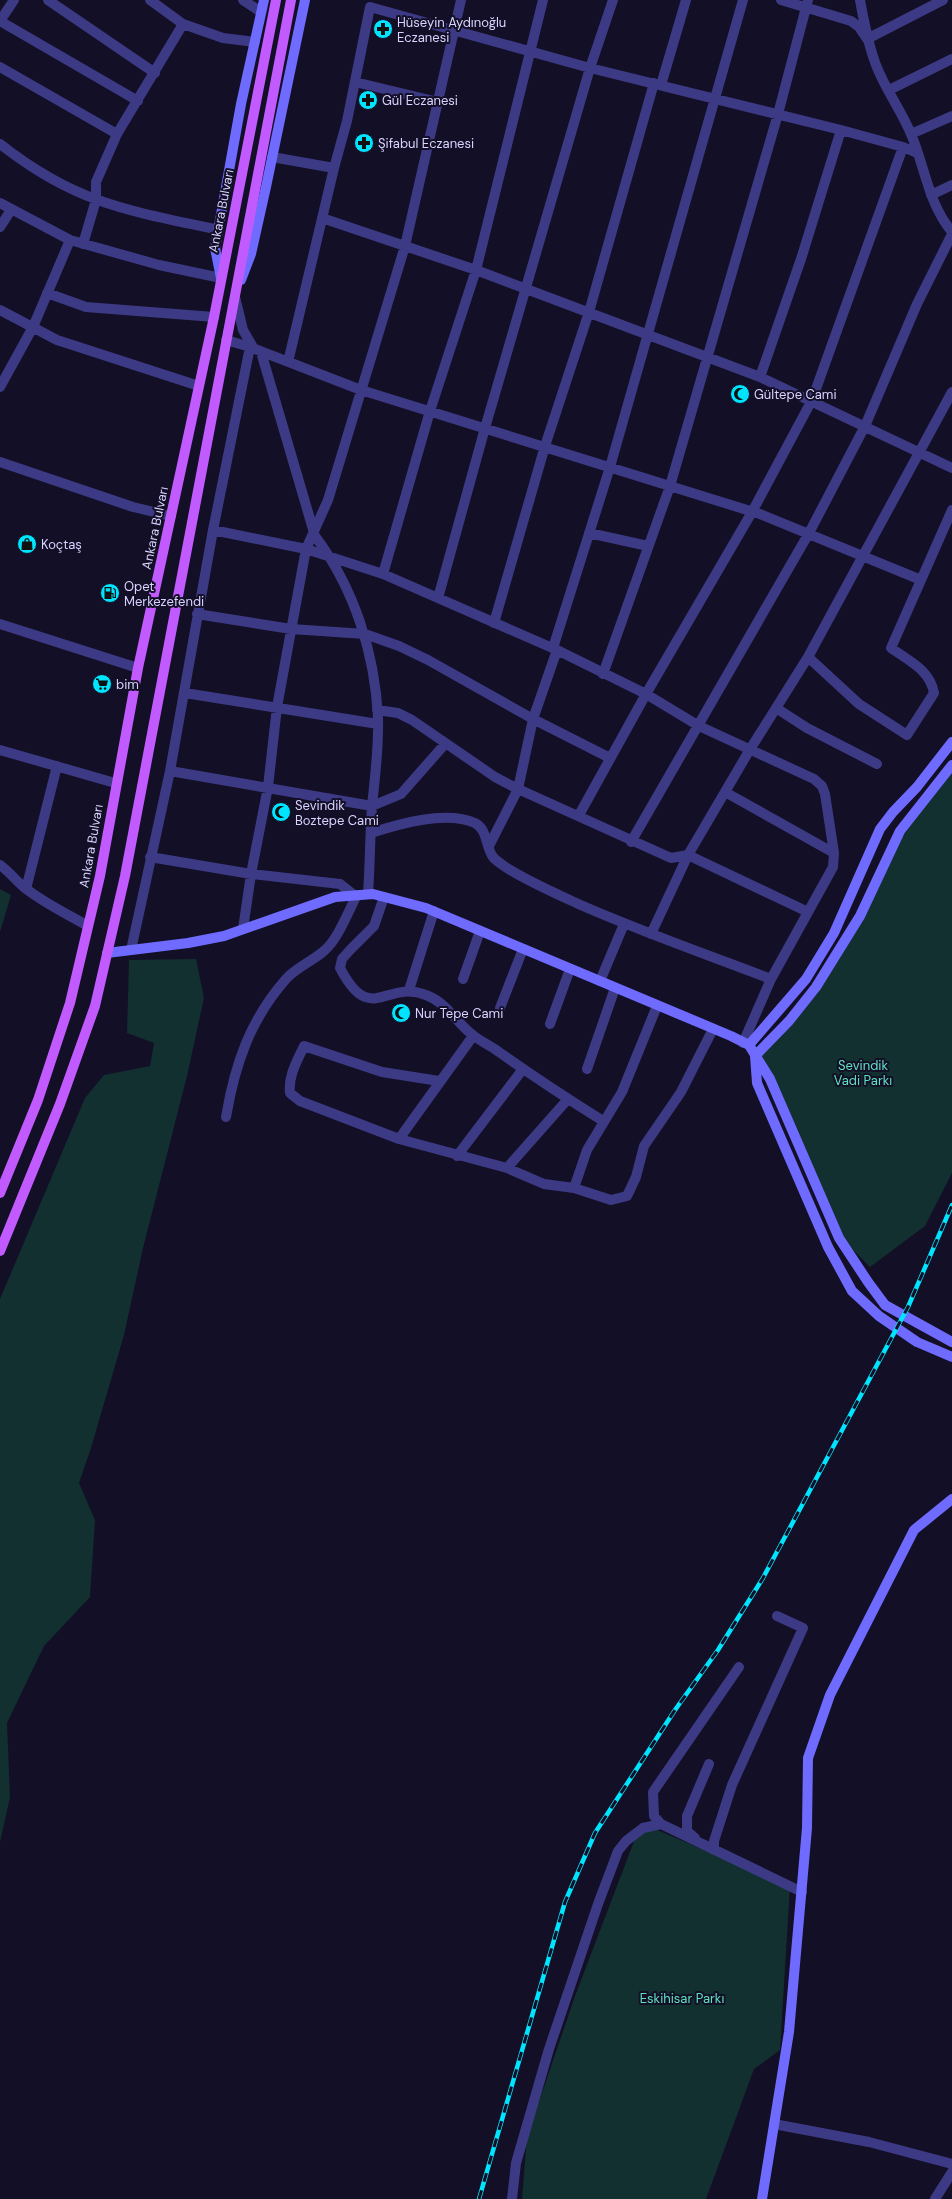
<svg xmlns="http://www.w3.org/2000/svg" width="952" height="2199" font-family="'DM Sans',sans-serif">
	<style>
		.green { fill: #12302f }
		.lines { fill: none; stroke-linecap: round; stroke-linejoin: round }
		.street { stroke: #3d3a85; stroke-width: 10 }
		.secondary { stroke: #6f6bff; stroke-width: 10 }
		.primary { stroke: #c25bff; stroke-width: 10 }
		.rail-casing { stroke: #00e5ff; stroke-width: 4.5 }
		.rail { stroke: #130f26; stroke-width: 3; stroke-dasharray: 9; stroke-linecap: butt }
		.labels { text-anchor: middle; dominant-baseline: central; stroke-width: 4; stroke-linejoin: round; paint-order: stroke }
		.poi-label { font-size: 13px; fill: #d9d4ff; stroke: #130f26; text-anchor: start }
		.street-label { font-size: 13px; fill: #d9d4ff; stroke: #130f26 }
		.park-label { font-size: 13px; fill: #5fe0c0; stroke: #130f26 }
	</style>
	<rect width="100%" height="100%" fill="#130f26"/>
	<path class="green" d="M 952,764 L 952,1173 L 925,1226 L 870,1267 L 836,1233 L 755,1056 L 816,987 L 883,865 Z
		M 0,889 L 11,895 L 0,932 Z
		M 196,959 L 204,998 L 187,1076 L 143,1248 L 124,1335 L 91,1448 L 79,1483 L 95,1520 L 90,1597 L 44,1646 L 7,1723 L 10,1797 L 0,1842 L 0,1299 L 85,1098 L 104,1075 L 150,1066 L 154,1043 L 127,1033 L 129,960 Z
		M 641,1823 L 790,1887 L 780,2050 L 754,2069 L 706,2199 L 522,2199 L 527,2137 L 575,1996 Z"/>
	<g class="lines">
		<path class="street" d="M 48,0 L 155,73
			M 150,0 L 183,24 L 223,38 L 255,42
			M 243,0 L 261,12
			M 781,0 L 851,21 L 859,27 L 867,39 L 943,0
			M 860,0 C 864,22 868,44 876,65 C 885,89 901,110 911,134 C 925,167 928,203 952,232
			M 0,21 L 138,101
			M 0,21 L 14,0
			M 0,67 L 117,134
			M 355,82 L 438,102
			M 661,85 L 686,0
			M 889,90 L 952,59
			M 911,134 L 952,116
			M 0,144 C 28,166 64,188 98,200 C 137,214 178,221 219,230
			M 272,157 L 334,168
			M 931,195 L 952,185
			M 0,203 L 70,240 L 159,265 L 221,278
			M 322,218 L 476,270 L 760,377 L 952,468
			M 0,227 L 11,210
			M 83,244 L 96,200 L 96,182 L 117,134 L 183,24
			M 47,293 L 86,307 L 214,317
			M 235,297 L 243,330 L 254,349
			M 0,310 L 57,340 L 199,386
			M 226,340 L 250,347 L 361,390 L 760,514 L 921,580
			M 261,352 L 315,536 C 354,588 375,653 378,718 C 379,748 375,776 372,806 C 370,835 370,865 368,894
			M 288,362 L 334,168 L 347,121 L 370,7 L 590,68 L 841,130 L 903,147 L 917,153
			M 760,377 L 801,259 L 841,130
			M 0,387 L 33,327 L 70,240
			M 0,462 L 133,507 L 171,516
			M 213,530 L 306,549 L 383,574 L 557,650 L 646,694 L 699,726 L 814,779 L 822,786 L 825,794 L 834,853 L 833,867 L 771,979 L 743,1043
			M 589,533 L 648,546
			M 383,574 L 430,411 L 476,270 L 543,0
			M 438,598 L 485,428 L 590,68 L 613,0
			M 197,614 L 291,629 L 365,634 L 399,646 L 428,660 L 533,719 L 610,758
			M 494,623 L 545,446 L 589,312 L 654,83
			M 0,624 L 138,668
			M 553,648 L 610,467 L 743,0
			M 808,657 L 859,704 L 907,735 L 934,693 C 930,670 909,661 891,648 L 952,510
			M 603,674 L 670,486 L 778,114 L 808,0
			M 185,693 L 378,724
			M 776,708 L 807,728 L 877,764
			M 377,710 L 398,713 L 412,720 L 495,777 L 518,789 L 671,858 L 688,855 L 808,912
			M 0,750 L 115,783
			M 170,771 L 372,806 L 401,794 L 445,744
			M 725,792 L 834,853
			M 579,815 L 646,694 L 752,512 L 812,400 L 903,147
			M 371,833 C 399,824 446,810 475,823 C 488,830 485,846 493,857 C 496,861 503,865 507,868 C 531,883 557,894 583,906 C 645,933 708,955 771,979
			M 631,842 L 809,533 L 865,426 L 917,304 L 952,234
			M 489,846 L 518,789 L 533,719 L 557,650
			M 150,857 L 251,874 L 340,884 L 354,895
			M 0,865 C 10,872 16,881 25,888 C 44,903 67,914 88,926
			M 26,889 L 57,766
			M 384,897 L 374,926 L 350,950 L 342,959 L 340,968 C 371,1027 385,979 426,995 C 448,1003 456,1023 474,1036 C 482,1042 491,1046 499,1052 C 533,1076 568,1099 603,1121
			M 243,929 L 251,874 L 268,787 L 277,707 L 306,549 L 328,500 L 405,246 L 461,0
			M 651,934 L 688,855 L 749,751 L 808,657 L 952,392
			M 131,950 L 170,771 L 213,530 L 250,347
			M 463,979 L 480,931
			M 600,981 L 624,924
			M 409,990 L 434,911
			M 500,1008 L 523,949
			M 550,1024 L 570,969
			M 587,1069 L 615,988
			M 439,1081 L 382,1072 L 304,1046 C 297,1061 288,1076 290,1093 L 300,1101 L 399,1139 L 473,1036
			M 226,1117 C 235,1064 250,1020 286,979 C 297,967 313,961 325,950 C 338,939 349,910 357,895
			M 399,1139 L 507,1168 L 544,1184 L 574,1188 L 611,1200 L 627,1196 L 636,1177 L 644,1146 L 681,1092 L 713,1029
			M 457,1156 L 523,1069
			M 507,1168 L 568,1099
			M 574,1188 L 587,1150 L 622,1092 L 657,1006
			M 739,1667 L 653,1792 L 654,1816 L 661,1824 L 802,1892
			M 695,1838 L 687,1831 L 687,1816 L 709,1764
			M 714,1850 L 714,1841 L 732,1785 L 803,1628 L 777,1616
			M 774,2124 L 869,2142 L 952,2164
			M 512,2199 L 516,2163 L 549,2049 L 598,1904 L 618,1851 L 626,1841 L 643,1828 L 661,1824
			M 935,2199 L 952,2172"/>
		<path class="secondary" d="M 221,278 L 215,248 L 241,104 L 264,0
			M 241,280 L 251,254 L 266,187 L 305,0
			M 952,765 L 900,831 L 860,916 L 816,987 L 789,1021 L 755,1056 L 757,1083 L 828,1247 L 852,1291 L 879,1316 L 917,1342 L 952,1357
			M 107,953 L 188,943 L 224,936 L 335,897 L 373,894 L 426,908 L 731,1036 L 749,1045 L 770,1079 L 839,1238 L 868,1282 L 885,1305 L 952,1342
			M 749,1045 L 806,979 L 834,933 L 880,829 L 893,812 L 917,787 L 952,742
			M 762,2199 L 789,2032 L 807,1828 L 808,1758 L 830,1695 L 914,1530 L 952,1499"/>
		<path class="primary" d="M 0,1193 L 38,1100 L 70,1003 L 100,876 L 138,668 L 214,317 L 276,0
			M 0,1251 L 60,1104 L 95,1006 L 125,876 L 291,0"/>
		<g class="rail-casing">
			<path id="rail" d="M 479,2199 L 565,1902 L 595,1833 L 675,1710 L 718,1650 L 763,1578 L 908,1307 L 952,1205"/>
		</g>
		<use href="#rail" class="rail"/>
	</g>
	<defs>
		<g id="pharmacy-disc" transform="scale(1)"><circle r="9.5" fill="#00e5ff" stroke="#130f26"/><path d="M-2-6h4v4h4v4h-4v4h-4v-4h-4v-4h4Z" fill="#111"/></g>
		<g id="mosque-disc" transform="scale(1)"><circle r="9.5" fill="#00e5ff" stroke="#130f26"/><path d="M3.5-4.9A6 6 0 1 0 3.5 4.9A5 5 0 1 1 3.5-4.9Z" fill="#111"/></g>
		<g id="shop-disc" transform="scale(1)"><circle r="9.5" fill="#00e5ff" stroke="#130f26"/><path d="M-5-2.5h2.3a2.7 3.5 0 0 1 5.4 0H5L5.5 6h-11ZM-1.5-2.5h3a1.5 2.3 0 0 0-3 0Z" fill="#111"/></g>
		<g id="fuel-disc" transform="scale(1)"><circle r="9.5" fill="#00e5ff" stroke="#130f26"/><path d="M-5.5-6h7V0h2V4h1.3V-2.5L3-4.5l.8-.8L6-3V5H2.5V1h-1V6h-7ZM-4.2-4.7v3.2H.2V-4.7Z" fill="#111"/></g>
		<g id="supermarket-disc" transform="scale(1)"><circle r="9.5" fill="#00e5ff" stroke="#130f26"/><path d="M-6-5.5h2.5l.6 2H6L4.5 2H-2.5L-4.4-4H-6ZM-1.5 3.2a1.3 1.3 0 1 0 .1 0ZM3 3.2a1.3 1.3 0 1 0 .1 0Z" fill="#111"/></g>
	</defs>
	<g fill-rule="evenodd">
		<use href="#pharmacy-disc" x="383" y="29"/>
		<use href="#pharmacy-disc" x="368" y="100"/>
		<use href="#pharmacy-disc" x="364" y="143"/>
		<use href="#mosque-disc" x="740" y="394"/>
		<use href="#shop-disc" x="27" y="544"/>
		<use href="#fuel-disc" x="110" y="593"/>
		<use href="#supermarket-disc" x="102" y="684"/>
		<use href="#mosque-disc" x="281" y="812"/>
		<use href="#mosque-disc" x="401" y="1013"/>
	</g>
	<g class="labels">
		<g class="poi-label">
			<text x="397" y="22">Hüseyin Aydınoğlu<tspan x="397" dy="15">Eczanesi</tspan></text>
			<text x="382" y="100">Gül Eczanesi</text>
			<text x="378" y="143">Şifabul Eczanesi</text>
			<text x="754" y="394">Gültepe Cami</text>
			<text x="41" y="544">Koçtaş</text>
			<text x="124" y="586">Opet<tspan x="124" dy="15">Merkezefendi</tspan></text>
			<text x="116" y="684">bim</text>
			<text x="295" y="805">Sevindik<tspan x="295" dy="15">Boztepe Cami</tspan></text>
			<text x="415" y="1013">Nur Tepe Cami</text>
		</g>
		<g class="street-label">
			<text transform="translate(221 211) rotate(-79)">Ankara Bulvarı</text>
			<text transform="translate(155 528) rotate(-78)">Ankara Bulvarı</text>
			<text transform="translate(91 846) rotate(-80)">Ankara Bulvarı</text>
		</g>
		<g class="park-label">
			<text x="863" y="1065">Sevindik<tspan x="863" dy="15">Vadi Parkı</tspan></text>
			<text x="682" y="1998">Eskihisar Parkı</text>
		</g>
	</g>
</svg>
